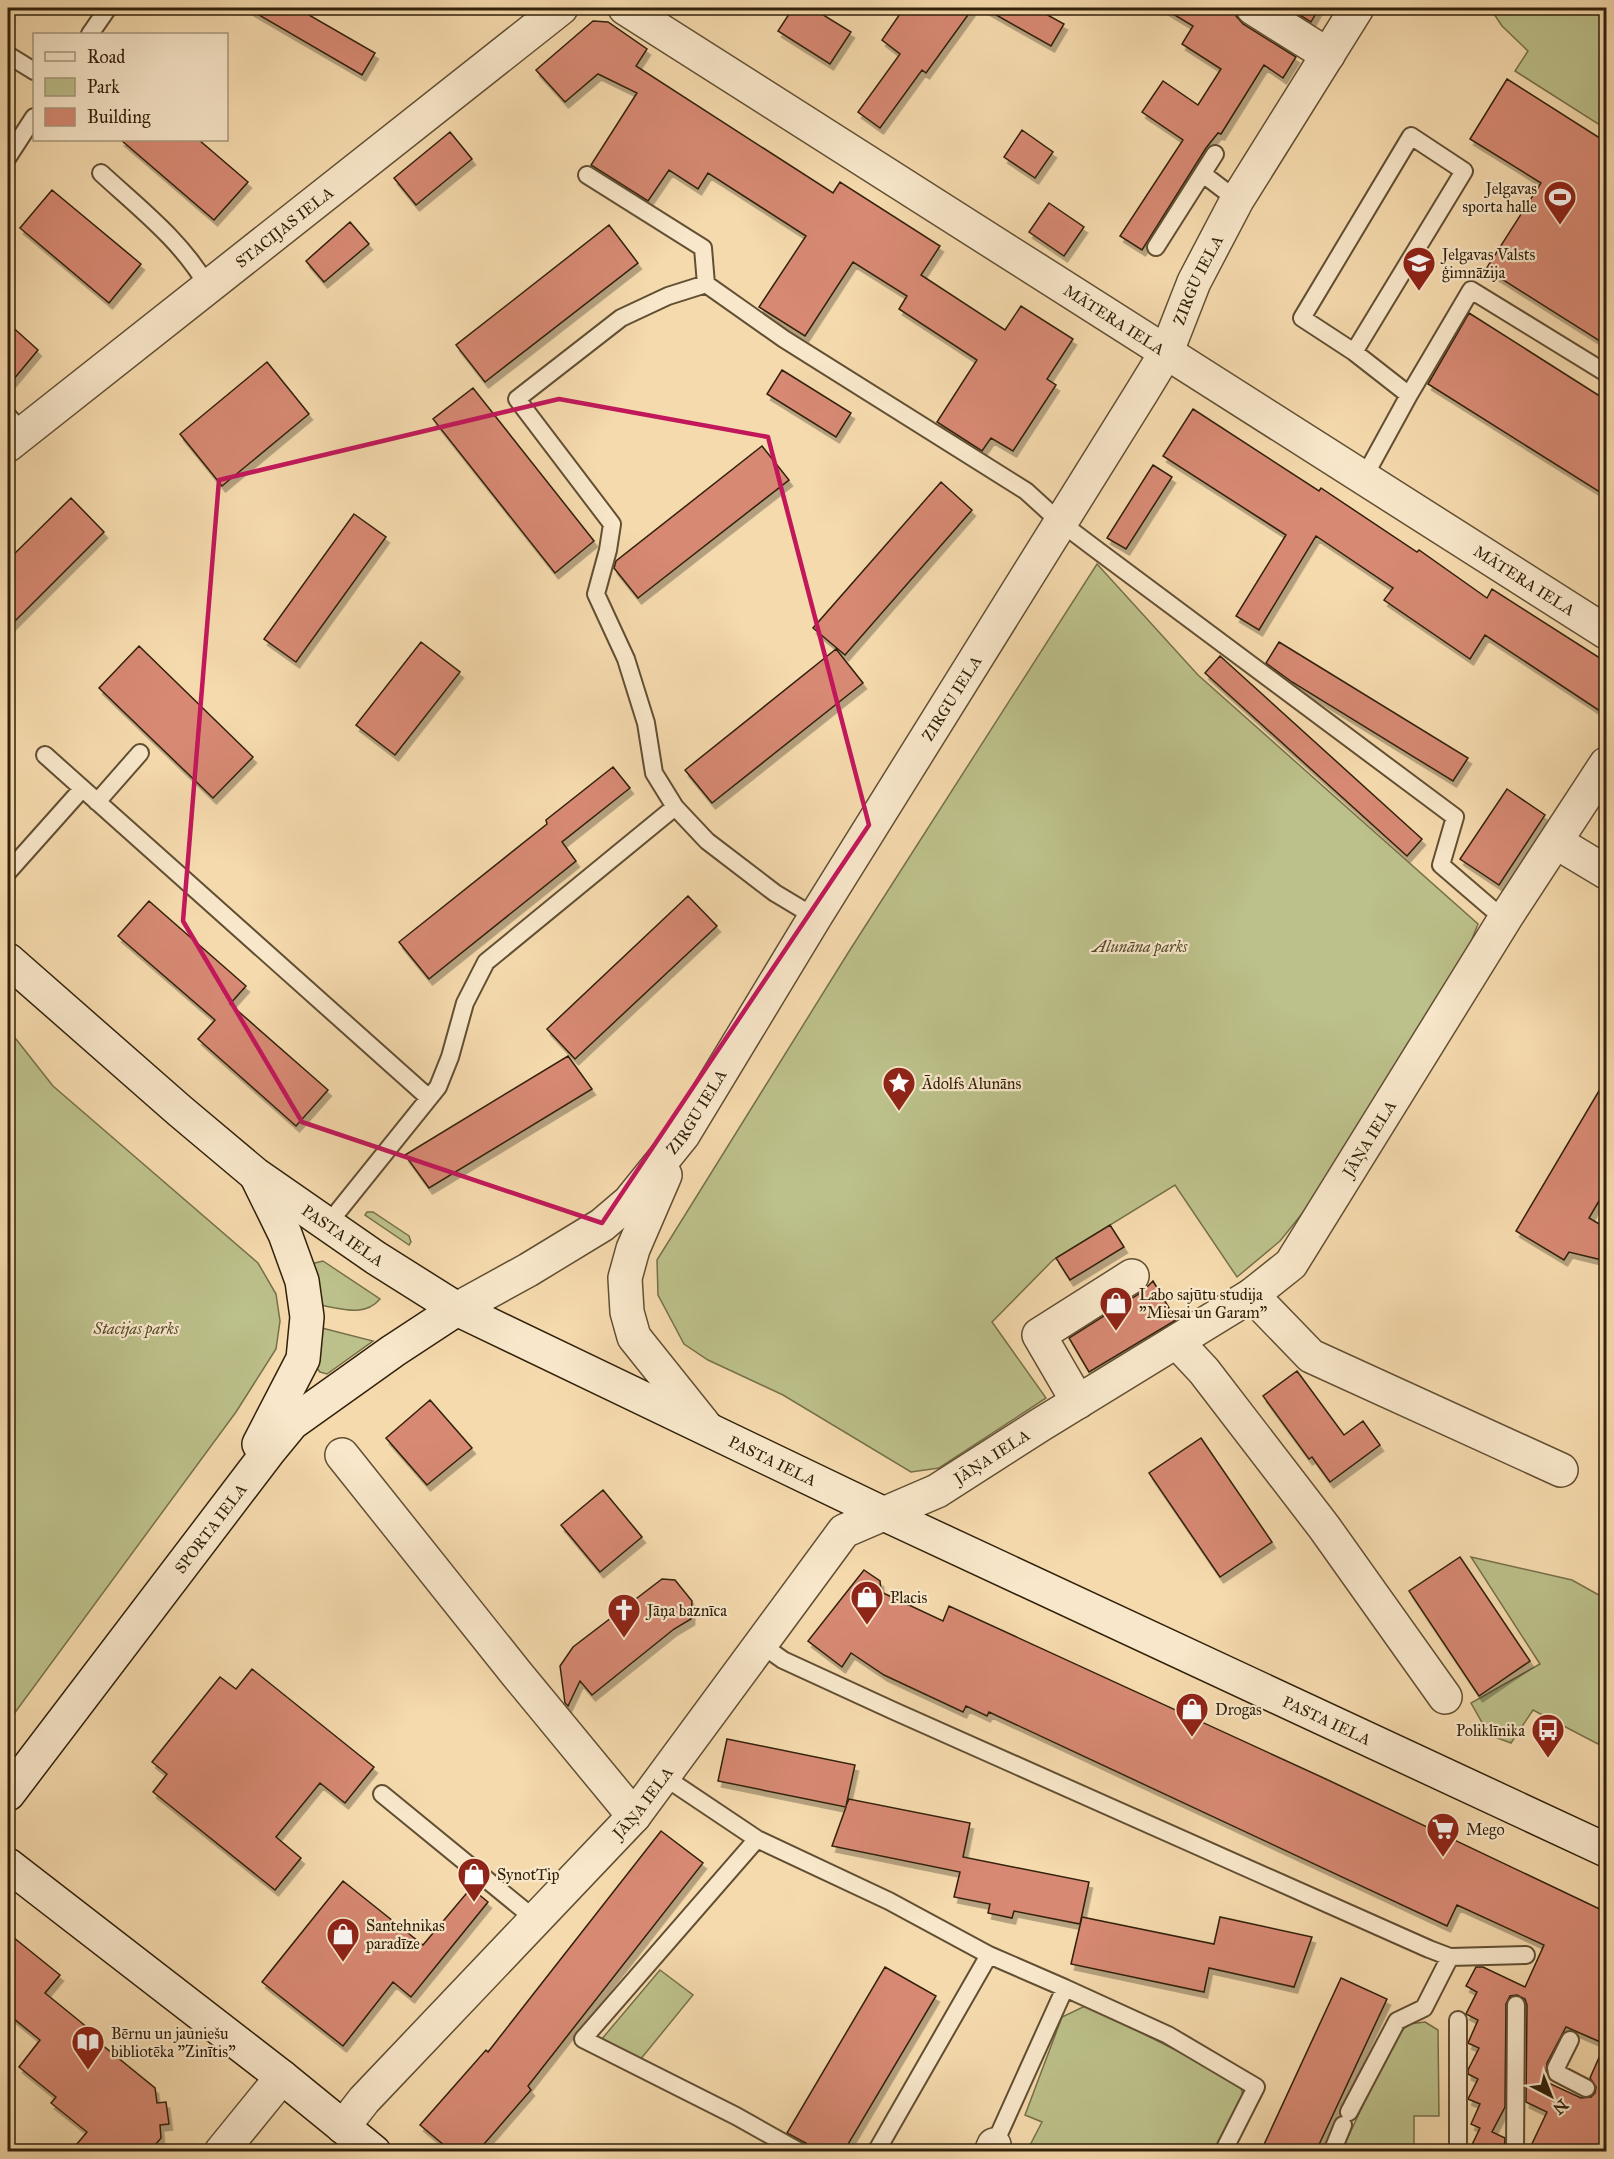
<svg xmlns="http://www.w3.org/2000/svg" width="1614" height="2159" font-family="'IM FELL Great Primer',serif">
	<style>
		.green { fill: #bcc08a; stroke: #76704a; stroke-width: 1.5 }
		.building { fill: #d78973; stroke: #31210a; stroke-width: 1.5; fill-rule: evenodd; filter: url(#shadow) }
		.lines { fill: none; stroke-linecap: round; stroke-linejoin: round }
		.service-casing { stroke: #624f33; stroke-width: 20 }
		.minor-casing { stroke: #624f33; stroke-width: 36 }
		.tertiary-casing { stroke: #624f33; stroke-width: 36 }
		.secondary-casing { stroke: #31210a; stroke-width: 36 }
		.service { stroke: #f8e7ca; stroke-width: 16 }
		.minor { stroke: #f8e7ca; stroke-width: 33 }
		.tertiary { stroke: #f8e7ca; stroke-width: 33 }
		.secondary { stroke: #f8e7ca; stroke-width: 33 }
		.marked { fill: none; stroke: #c2185b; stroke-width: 4.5; stroke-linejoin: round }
		.labels { text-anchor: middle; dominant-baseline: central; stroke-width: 4.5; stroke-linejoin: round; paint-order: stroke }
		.poi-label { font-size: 16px; fill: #31210a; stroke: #f8e7ca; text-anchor: start }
		.street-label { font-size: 16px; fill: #31210a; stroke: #f8e7ca }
		.park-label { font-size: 16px; font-style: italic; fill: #54492a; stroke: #f8e7ca }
	</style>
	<defs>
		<filter id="shadow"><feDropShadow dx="3.5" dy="6" stdDeviation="0" flood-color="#0004"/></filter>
	</defs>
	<rect width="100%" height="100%" fill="#f5daad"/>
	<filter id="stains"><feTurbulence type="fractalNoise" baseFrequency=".00333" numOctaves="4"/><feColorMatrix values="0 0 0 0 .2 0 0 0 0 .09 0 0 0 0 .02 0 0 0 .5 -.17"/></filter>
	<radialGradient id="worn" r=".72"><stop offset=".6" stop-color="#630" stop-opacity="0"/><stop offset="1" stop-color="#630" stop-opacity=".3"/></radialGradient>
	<path class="green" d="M 1490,8 L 1606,8 L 1606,129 L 1515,71 L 1528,51 L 1502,26 Z
		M 1097,564 L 1198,675 L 1478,924 L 1466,954 L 1322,1189 L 1280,1241 L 1237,1277 L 1175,1185 L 1053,1260 L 992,1322 L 1046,1398 L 939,1468 L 911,1472 L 783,1395 L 708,1360 L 684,1344 L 658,1295 L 657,1260 L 848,953 Z
		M 8,1029 L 53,1086 L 258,1263 L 276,1294 L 280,1321 L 276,1349 L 236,1412 L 8,1722 Z
		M 367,1212 L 373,1212 L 409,1236 L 411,1242 L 409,1245 L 365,1215 Z
		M 323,1261 L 380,1299 C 364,1318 340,1308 319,1305 L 312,1269 L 315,1263 Z
		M 322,1328 L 373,1341 L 327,1374 L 320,1372 L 315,1366 Z
		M 1471,1557 L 1572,1580 L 1606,1599 L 1606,1732 L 1598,1744 L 1533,1710 L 1511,1743 L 1489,1735 L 1471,1703 L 1540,1664 Z
		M 660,1970 L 693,1995 L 635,2066 L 601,2040 Z
		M 1087,2005 L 1240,2083 L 1244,2100 L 1222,2151 L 1027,2151 L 1042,2122 L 1025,2115 L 1062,2017 Z
		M 1425,2022 L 1438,2030 L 1439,2116 L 1414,2116 L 1414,2151 L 1341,2152 L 1395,2037 L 1409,2024 Z"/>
	<path class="building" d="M 247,8 L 297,8 L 375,53 L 362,75 Z
		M 793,8 L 812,8 L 851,32 L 830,64 L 778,31 Z
		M 904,8 L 973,8 L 926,73 L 922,70 L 880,128 L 858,112 L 900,54 L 882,40 Z
		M 984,8 L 1035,8 L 1064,24 L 1051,46 Z
		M 1163,8 L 1234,8 L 1236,16 L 1243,24 L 1296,57 L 1283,78 L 1264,65 L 1221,134 L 1218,133 L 1206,148 L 1142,250 L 1120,236 L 1183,140 L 1142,112 L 1163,81 L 1198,105 L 1221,69 L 1182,44 L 1193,26 Z
		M 1288,8 L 1319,8 L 1311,22 Z
		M 593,21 L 608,22 L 647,49 L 636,66 L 833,193 L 840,182 L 940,246 L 921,275 L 1005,330 L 1021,306 L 1073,339 L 1047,379 L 1056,385 L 1013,451 L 991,438 L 982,451 L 937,422 L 977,360 L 899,309 L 907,296 L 853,262 L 805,336 L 759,307 L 806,236 L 708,173 L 698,189 L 669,170 L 648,201 L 591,165 L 637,93 L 598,74 L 565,102 L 536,70 Z
		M 1507,79 L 1606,142 L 1606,345 L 1486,269 L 1541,183 L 1470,139 Z
		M 1022,130 L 1053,152 L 1035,178 L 1004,157 Z
		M 450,132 L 472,159 L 416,205 L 394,178 Z
		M 121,140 L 199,140 L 248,182 L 214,220 Z
		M 52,190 L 141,264 L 109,303 L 20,228 Z
		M 1049,203 L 1084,227 L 1064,256 L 1029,232 Z
		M 350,222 L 369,244 L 324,282 L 306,261 Z
		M 609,225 L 638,263 L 485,382 L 456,345 Z
		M 1469,313 L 1606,400 L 1606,496 L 1428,384 Z
		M 8,323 L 38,350 L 8,386 Z
		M 267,362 L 309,414 L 222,486 L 180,434 Z
		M 782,370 L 851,413 L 836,437 L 767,394 Z
		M 473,388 L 594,541 L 555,573 L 433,419 Z
		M 1193,409 L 1319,491 L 1321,488 L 1417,552 L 1419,550 L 1487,598 L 1492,589 L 1606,662 L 1606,715 L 1485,635 L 1470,659 L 1384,600 L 1393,588 L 1316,536 L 1259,630 L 1236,616 L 1286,535 L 1163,456 Z
		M 762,446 L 789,480 L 638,598 L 614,568 L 616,561 Z
		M 1153,465 L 1172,477 L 1126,549 L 1107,538 Z
		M 941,482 L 972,510 L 845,655 L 813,628 Z
		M 71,498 L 104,532 L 8,628 L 8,560 Z
		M 354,514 L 386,537 L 296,662 L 264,639 Z
		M 421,642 L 460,672 L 395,755 L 356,725 Z
		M 1279,642 L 1468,758 L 1453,781 L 1292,682 L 1266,663 Z
		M 139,646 L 253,757 L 213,798 L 99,688 Z
		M 836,649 L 863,683 L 712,803 L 685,770 Z
		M 1220,656 L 1422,839 L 1407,856 L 1205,673 Z
		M 613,767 L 630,788 L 562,842 L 576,861 L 429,979 L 399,942 L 547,824 L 546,820 Z
		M 1507,789 L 1545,815 L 1499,885 L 1460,859 Z
		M 688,896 L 717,926 L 575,1059 L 547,1029 Z
		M 149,901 L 246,986 L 230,1004 L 328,1090 L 296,1126 L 198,1039 L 215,1020 L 118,936 Z
		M 568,1056 L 592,1089 L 429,1188 L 405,1155 Z
		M 1606,1079 L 1606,1189 L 1589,1218 L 1606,1228 L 1606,1261 L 1569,1252 L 1564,1260 L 1516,1231 Z
		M 1110,1225 L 1124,1247 L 1070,1280 L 1056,1258 Z
		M 1153,1281 L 1176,1320 L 1089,1372 L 1069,1338 L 1142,1292 Z
		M 1297,1371 L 1344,1435 L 1363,1421 L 1380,1445 L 1330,1482 L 1312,1457 L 1309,1459 L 1263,1396 Z
		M 430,1400 L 472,1448 L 427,1485 L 386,1438 Z
		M 1201,1438 L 1272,1542 L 1220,1577 L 1149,1473 Z
		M 603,1490 L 642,1537 L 600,1572 L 561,1525 Z
		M 1460,1557 L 1530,1661 L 1479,1696 L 1409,1591 Z
		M 864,1570 L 880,1581 L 881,1592 L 943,1621 L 949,1606 L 1328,1780 L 1606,1912 L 1606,2151 L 1526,2151 L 1526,2149 L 1529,2150 L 1547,2112 L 1526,2102 L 1527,2005 L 1525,1999 L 1517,1995 L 1510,1996 L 1506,2004 L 1505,2107 L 1492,2132 L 1505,2138 L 1504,2151 L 1469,2151 L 1480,2128 L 1471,2124 L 1480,2104 L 1468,2099 L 1478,2079 L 1468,2074 L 1468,2070 L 1479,2048 L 1468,2043 L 1478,2020 L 1466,2014 L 1477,1992 L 1466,1986 L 1476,1967 L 1483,1967 L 1525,1987 L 1544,1945 L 1457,1905 L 1447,1926 L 989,1712 L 987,1716 L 966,1706 L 963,1712 L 884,1675 L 851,1653 L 842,1667 L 808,1641 ZM 1566,2027 L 1605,2044 L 1590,2078 L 1596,2087 L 1595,2093 L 1591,2097 L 1581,2098 L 1542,2080 L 1546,2072 L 1547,2063 Z
		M 662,1579 L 675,1580 L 692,1601 L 691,1619 L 674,1629 L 592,1695 L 580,1681 L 568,1706 L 565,1703 L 560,1666 L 573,1647 Z
		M 252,1669 L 374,1767 L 345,1803 L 320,1783 L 276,1837 L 301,1858 L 275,1890 L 153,1792 L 167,1774 L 152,1762 L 220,1677 L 236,1689 Z
		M 727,1739 L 855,1765 L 846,1806 L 849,1799 L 970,1823 L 963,1857 L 1089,1882 L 1080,1924 L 1014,1911 L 1012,1918 L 988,1913 L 990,1904 L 954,1897 L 960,1872 L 832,1846 L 846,1807 L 718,1781 Z
		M 661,1831 L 703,1863 L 528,2086 L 531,2090 L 478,2151 L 451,2151 L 420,2125 L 486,2050 L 488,2052 Z
		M 343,1881 L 423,1945 L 471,1888 L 488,1902 L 411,1997 L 393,1982 L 343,2046 L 262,1982 Z
		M 1082,1917 L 1214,1944 L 1220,1917 L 1312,1937 L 1294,1987 L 1209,1968 L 1204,1992 L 1071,1964 Z
		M 8,1933 L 60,1975 L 45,1993 L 88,2028 L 85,2031 L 155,2088 L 157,2103 L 166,2102 L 169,2124 L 160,2125 L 161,2138 L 150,2151 L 71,2151 L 87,2132 L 51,2103 L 56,2097 L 19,2067 L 40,2040 L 8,2014 Z
		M 885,1967 L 936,1996 L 844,2151 L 810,2151 L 806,2143 L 787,2133 Z
		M 1341,1978 L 1387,1999 L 1316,2151 L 1261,2151 Z"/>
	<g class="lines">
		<g class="service-casing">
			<path id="service" d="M 90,34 L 108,8
				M 8,55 L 34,71
				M 8,157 L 34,117
				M 101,173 C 139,208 182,241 208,287
				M 1203,174 L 1237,200
				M 587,175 L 703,248 L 706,284
				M 1156,247 L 1215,154
				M 1354,352 L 1464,171 L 1411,136 L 1302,318 L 1354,352 L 1409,395 L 1363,479
				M 1409,395 L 1471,290 L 1606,373
				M 8,416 L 23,433
				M 45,755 L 429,1098
				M 97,802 L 140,753
				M 675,807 L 654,773 L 646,723 L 626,659 L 596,594 L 608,550 L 612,524 L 517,399 L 621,318 L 668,296 L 706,284 L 784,339 L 1026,491 L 1060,522 L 1093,547 L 1455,817 L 1441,865 L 1491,908 L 1506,917
				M 8,872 L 82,789
				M 327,1225 L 438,1087 L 450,1057 L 465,1003 L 486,962 L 675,807 L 707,841 L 775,893 L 815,917
				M 759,1643 L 783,1660 L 894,1711 L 1429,1949 L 1450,1957 L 1526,1955
				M 663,1776 L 757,1839 L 889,1901 L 989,1955 L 1065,1988 L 994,2145
				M 382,1794 L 536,1920
				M 757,1839 L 583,2039 L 736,2116 L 800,2152
				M 1065,1988 L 1168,2035 L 1256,2087 L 1223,2152
				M 1458,2020 L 1458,2152
				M 1570,2040 L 1556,2068 L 1557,2073 L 1586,2088
				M 1349,2112 L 1397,2021 L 1424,2008 L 1450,1957
				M 876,2152 L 989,1955
				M 1332,2152 L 1343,2125
				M 1515,2152 L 1516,2005"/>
		</g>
		<g class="minor-casing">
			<g id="minor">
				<path d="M 1253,8 L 1328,55"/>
				<path d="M 1556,842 L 1606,872"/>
				<path d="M 665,1175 L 633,1249 L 625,1278 L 627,1312 L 634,1337 L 706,1427"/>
				<path d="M 1252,1295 L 1311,1356 L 1561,1470"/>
				<path id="s1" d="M 457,1309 L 528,1270 L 602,1225 L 629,1202 L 683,1135 L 815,917 L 1142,392 L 1167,351 L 1194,282 L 1237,200 L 1357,8"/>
				<path d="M 1177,1342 L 1204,1371 L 1324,1527 L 1445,1697"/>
				<path d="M 1078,1402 L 1039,1335 L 1132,1276"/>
				<path d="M 342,1455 L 516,1673 L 634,1816"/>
				<path id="s2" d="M 343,2127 L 364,2100 L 634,1816 L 844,1531 L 937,1491 L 1040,1425 L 1252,1295 L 1291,1264 L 1506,917 L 1606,764"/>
				<path d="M 221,2152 L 282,2077"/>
				<path d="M 991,2152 L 994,2145"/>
			</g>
		</g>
		<g class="tertiary-casing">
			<g id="tertiary">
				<path id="s3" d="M 625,8 L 1606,632"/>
				<path id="s4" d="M 8,445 L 561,8"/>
			</g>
		</g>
		<g class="secondary-casing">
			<g id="secondary">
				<path id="s5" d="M 8,960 L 180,1111 L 255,1174 L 376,1258 L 457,1309 L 882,1513 L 1606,1850"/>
				<path d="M 257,1177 L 285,1234 L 302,1281 L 307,1317 L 303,1359 L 259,1444"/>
				<path id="s6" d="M 8,1794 L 269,1451 L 292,1423 L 393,1351 L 457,1309"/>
				<path d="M 8,1865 L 282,2077 L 374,2152"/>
			</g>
		</g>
		<use href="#service" class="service"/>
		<use href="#minor" class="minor"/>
		<use href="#tertiary" class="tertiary"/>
		<use href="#secondary" class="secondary"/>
	</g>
	<path class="marked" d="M 559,399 L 768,437 L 869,825 L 602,1223 L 302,1122 L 183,921 L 219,480 Z"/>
	<defs>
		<g id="stadium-pin" transform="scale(1.725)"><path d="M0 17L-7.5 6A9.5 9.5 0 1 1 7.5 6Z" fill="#8f2418" stroke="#f8e7ca"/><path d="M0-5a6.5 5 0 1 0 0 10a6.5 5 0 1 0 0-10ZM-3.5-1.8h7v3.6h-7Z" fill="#fff"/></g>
		<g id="school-pin" transform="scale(1.725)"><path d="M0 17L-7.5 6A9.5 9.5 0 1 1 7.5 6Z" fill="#8f2418" stroke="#f8e7ca"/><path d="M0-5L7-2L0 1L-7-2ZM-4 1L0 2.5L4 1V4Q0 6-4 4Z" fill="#fff"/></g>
		<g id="sight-pin" transform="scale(1.725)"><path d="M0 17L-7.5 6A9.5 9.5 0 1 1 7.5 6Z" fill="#8f2418" stroke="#f8e7ca"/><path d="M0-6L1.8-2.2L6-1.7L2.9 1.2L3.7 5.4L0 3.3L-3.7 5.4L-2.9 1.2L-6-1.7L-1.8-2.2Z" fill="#fff"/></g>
		<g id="shop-pin" transform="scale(1.725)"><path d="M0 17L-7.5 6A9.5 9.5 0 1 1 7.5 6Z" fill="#8f2418" stroke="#f8e7ca"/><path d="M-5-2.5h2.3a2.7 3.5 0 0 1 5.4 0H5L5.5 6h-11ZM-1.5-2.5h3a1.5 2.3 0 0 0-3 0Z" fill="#fff"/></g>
		<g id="church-pin" transform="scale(1.725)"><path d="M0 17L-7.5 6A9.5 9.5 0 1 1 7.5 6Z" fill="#8f2418" stroke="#f8e7ca"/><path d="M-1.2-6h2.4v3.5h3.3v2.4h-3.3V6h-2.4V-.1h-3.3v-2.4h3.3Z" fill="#fff"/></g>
		<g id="bus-pin" transform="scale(1.725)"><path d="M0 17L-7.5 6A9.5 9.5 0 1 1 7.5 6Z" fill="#8f2418" stroke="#f8e7ca"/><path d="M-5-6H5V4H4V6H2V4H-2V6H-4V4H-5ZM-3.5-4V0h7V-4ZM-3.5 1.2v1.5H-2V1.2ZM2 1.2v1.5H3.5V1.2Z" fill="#fff"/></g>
		<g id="supermarket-pin" transform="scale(1.725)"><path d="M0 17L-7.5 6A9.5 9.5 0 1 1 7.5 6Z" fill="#8f2418" stroke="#f8e7ca"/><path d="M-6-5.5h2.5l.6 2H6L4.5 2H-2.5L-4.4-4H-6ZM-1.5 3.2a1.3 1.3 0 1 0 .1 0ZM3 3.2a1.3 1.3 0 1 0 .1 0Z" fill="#fff"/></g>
		<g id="library-pin" transform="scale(1.725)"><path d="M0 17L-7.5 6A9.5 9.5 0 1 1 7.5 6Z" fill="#8f2418" stroke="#f8e7ca"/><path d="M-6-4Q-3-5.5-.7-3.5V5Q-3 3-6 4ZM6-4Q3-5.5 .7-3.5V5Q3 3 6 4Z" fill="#fff"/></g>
	</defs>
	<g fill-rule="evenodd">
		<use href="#stadium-pin" x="1560" y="197"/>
		<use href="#school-pin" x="1419" y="263"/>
		<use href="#sight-pin" x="899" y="1083"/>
		<use href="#shop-pin" x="1116" y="1303"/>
		<use href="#shop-pin" x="867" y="1597"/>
		<use href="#church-pin" x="624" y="1610"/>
		<use href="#shop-pin" x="1192" y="1709"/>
		<use href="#bus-pin" x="1548" y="1730"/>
		<use href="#supermarket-pin" x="1443" y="1829"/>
		<use href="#shop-pin" x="474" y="1874"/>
		<use href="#shop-pin" x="343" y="1934"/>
		<use href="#library-pin" x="88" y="2042"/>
	</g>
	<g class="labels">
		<g class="poi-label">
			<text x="1537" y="188" text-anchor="end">Jelgavas<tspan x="1537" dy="18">sporta halle</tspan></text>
			<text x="1442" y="254">Jelgavas Valsts<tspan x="1442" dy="18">ģimnāzija</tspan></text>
			<text x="922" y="1083">Ādolfs Alunāns</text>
			<text x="1139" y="1294">Labo sajūtu studija<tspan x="1139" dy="18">"Miesai un Garam"</tspan></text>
			<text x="890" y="1597">Placis</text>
			<text x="647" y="1610">Jāņa baznīca</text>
			<text x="1215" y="1709">Drogas</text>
			<text x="1525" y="1730" text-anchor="end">Poliklīnika</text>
			<text x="1466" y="1829">Mego</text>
			<text x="497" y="1874">SynotTip</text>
			<text x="366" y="1925">Santehnikas<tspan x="366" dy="18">paradīze</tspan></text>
			<text x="111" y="2033">Bērnu un jauniešu<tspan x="111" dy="18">bibliotēka "Zinītis"</tspan></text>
		</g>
		<g class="street-label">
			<text stroke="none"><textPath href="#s4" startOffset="352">STACIJAS IELA</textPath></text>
			<text stroke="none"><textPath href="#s1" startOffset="1288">ZIRGU IELA</textPath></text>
			<text stroke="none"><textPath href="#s3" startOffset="580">MĀTERA IELA</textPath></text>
			<text stroke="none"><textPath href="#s3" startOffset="1066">MĀTERA IELA</textPath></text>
			<text stroke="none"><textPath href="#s1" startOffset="802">ZIRGU IELA</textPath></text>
			<text stroke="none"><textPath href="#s1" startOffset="316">ZIRGU IELA</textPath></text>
			<text stroke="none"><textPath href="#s2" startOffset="1450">JĀŅA IELA</textPath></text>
			<text stroke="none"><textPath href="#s5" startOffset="434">PASTA IELA</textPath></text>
			<text stroke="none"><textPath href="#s2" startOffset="946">JĀŅA IELA</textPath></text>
			<text stroke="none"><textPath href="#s5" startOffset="920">PASTA IELA</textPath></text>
			<text stroke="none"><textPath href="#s6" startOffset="334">SPORTA IELA</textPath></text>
			<text stroke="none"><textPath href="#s5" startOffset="1532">PASTA IELA</textPath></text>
			<text stroke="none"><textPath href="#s2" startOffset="442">JĀŅA IELA</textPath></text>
		</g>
		<g class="park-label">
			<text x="1140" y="946">Alunāna parks</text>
			<text x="136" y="1328">Stacijas parks</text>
		</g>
	</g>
	<rect width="1614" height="2159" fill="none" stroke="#f5daad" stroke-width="30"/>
	<rect x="9" y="9" width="1596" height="2141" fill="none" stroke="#31210a" stroke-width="3"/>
	<rect x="15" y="15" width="1584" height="2129" fill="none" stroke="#31210a" stroke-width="1.5"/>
	<rect x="33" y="33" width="195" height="108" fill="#f8e7ca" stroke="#a8987d" stroke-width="1.5"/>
	<rect x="45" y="52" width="30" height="9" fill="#f8e7ca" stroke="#a8987d" stroke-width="1.5"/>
	<text x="87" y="63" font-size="18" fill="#31210a">Road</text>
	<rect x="45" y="78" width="30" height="18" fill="#bcc08a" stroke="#a8987d" stroke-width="1.5"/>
	<text x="87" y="93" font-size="18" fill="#31210a">Park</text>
	<rect x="45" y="108" width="30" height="18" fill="#d78973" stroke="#a8987d" stroke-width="1.5"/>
	<text x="87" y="123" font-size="18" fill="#31210a">Building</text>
	<g transform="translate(1551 2096) rotate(138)" stroke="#f8e7ca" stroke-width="4.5" paint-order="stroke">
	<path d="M0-4.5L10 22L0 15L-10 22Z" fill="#31210a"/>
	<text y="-9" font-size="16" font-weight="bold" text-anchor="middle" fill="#31210a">N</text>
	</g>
	<rect width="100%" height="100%" filter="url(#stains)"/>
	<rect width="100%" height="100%" fill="url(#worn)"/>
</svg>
